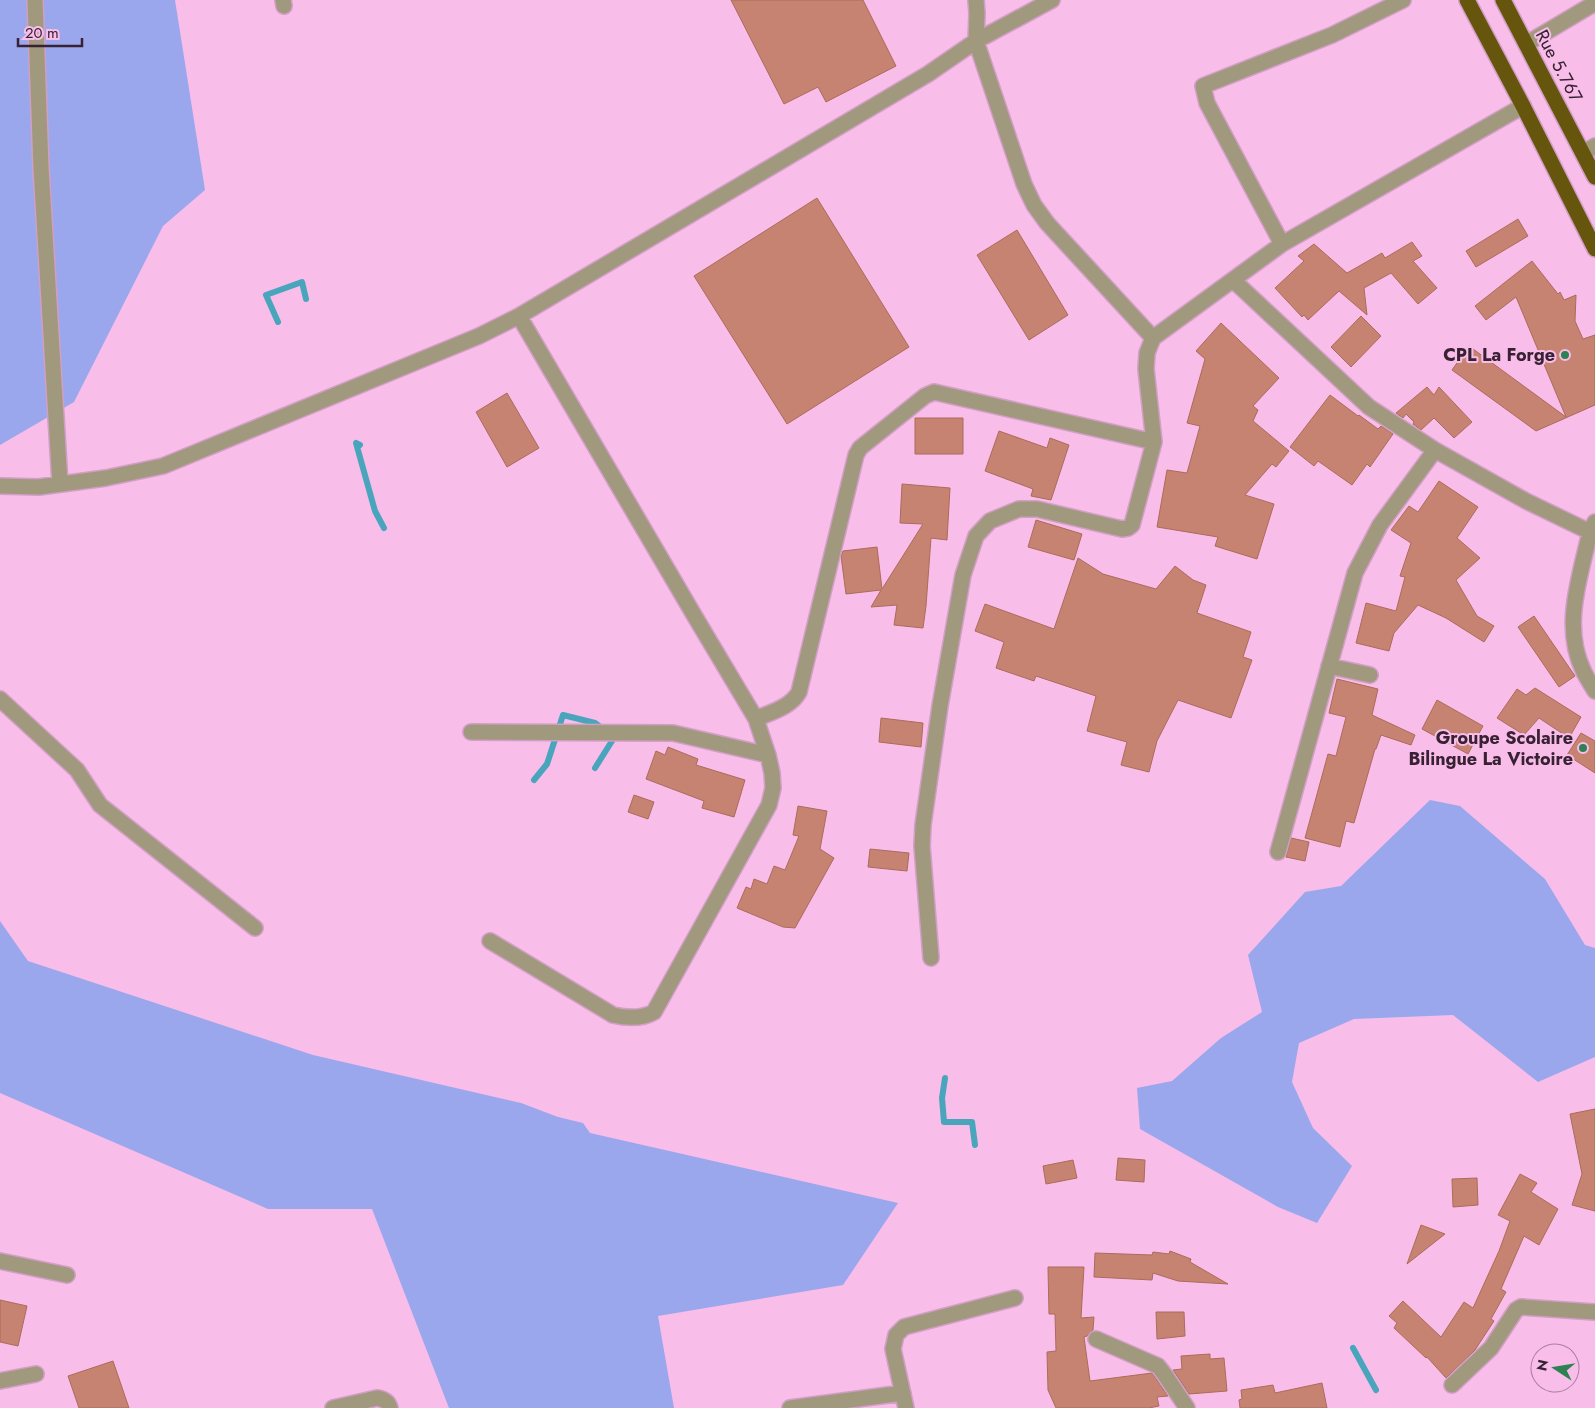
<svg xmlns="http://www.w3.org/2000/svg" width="1595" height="1408" font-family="Jost,sans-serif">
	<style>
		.green { fill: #9ba7ed }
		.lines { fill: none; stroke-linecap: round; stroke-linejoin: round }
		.stream { stroke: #49a5bb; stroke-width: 6 }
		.building { fill: #c68371; stroke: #ac6b5a }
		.minor-casing { stroke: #d19ec4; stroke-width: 18 }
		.highway-casing { stroke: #d19ec4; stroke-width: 18 }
		.minor { stroke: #a0997d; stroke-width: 15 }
		.highway { stroke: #65550d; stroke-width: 15 }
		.poi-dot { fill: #2d8153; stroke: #f8bde9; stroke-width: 2 }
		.labels { text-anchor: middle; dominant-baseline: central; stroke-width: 4; stroke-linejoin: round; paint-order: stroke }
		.street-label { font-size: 18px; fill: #372132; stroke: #f8bde9 }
		.poi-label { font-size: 18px; font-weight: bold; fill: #372132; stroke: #f8bde9; text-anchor: end }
	</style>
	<rect width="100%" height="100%" fill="#f8bde9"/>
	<path class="green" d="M 0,0 L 175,0 L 205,190 L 163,226 L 74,402 L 0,445 Z
		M 1430,800 L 1460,806 L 1545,879 L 1585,945 L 1595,948 L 1595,1057 L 1538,1082 L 1453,1015 L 1354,1019 L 1299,1043 L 1292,1082 L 1313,1128 L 1352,1166 L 1317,1223 L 1278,1207 L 1140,1129 L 1137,1088 L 1172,1081 L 1221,1038 L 1262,1012 L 1248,955 L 1305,892 L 1341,886 Z
		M 0,921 L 28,961 L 313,1055 L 521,1103 L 558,1117 L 583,1123 L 590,1133 L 898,1203 L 843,1285 L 658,1316 L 674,1408 L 449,1408 L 372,1209 L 268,1209 L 0,1093 Z"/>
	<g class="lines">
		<path class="stream" d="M 278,322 L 266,295 L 302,282 L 306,299
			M 360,445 L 356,443 L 375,511 L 384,528
			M 595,768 L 617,733
			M 534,780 L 547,764 L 563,715 L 595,723 L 603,729
			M 945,1078 L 942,1098 L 944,1122 L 972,1122 L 975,1145
			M 1353,1348 L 1376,1390"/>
	</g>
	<path class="building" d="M 731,0 L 863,0 L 896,66 L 826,102 L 818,87 L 784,104 Z
		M 817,198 L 909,347 L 787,424 L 694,276 Z
		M 1518,219 L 1528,236 L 1476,267 L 1466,251 Z
		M 1017,230 L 1068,315 L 1029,340 L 977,255 Z
		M 1412,242 L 1422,256 L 1413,261 L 1437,288 L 1418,304 L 1391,273 L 1364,288 L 1367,315 L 1339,291 L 1308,320 L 1304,315 L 1302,317 L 1275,288 L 1304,261 L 1298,256 L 1314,244 L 1347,273 L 1382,253 L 1385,258 Z
		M 1532,261 L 1558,294 L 1560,292 L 1564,300 L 1576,295 L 1575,321 L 1583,339 L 1595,335 L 1595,405 L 1536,431 L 1452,370 L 1469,346 L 1566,417 L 1516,297 L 1486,320 L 1475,306 Z
		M 1361,316 L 1381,336 L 1351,367 L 1331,347 Z
		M 1221,323 L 1279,378 L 1253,406 L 1258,410 L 1253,421 L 1289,451 L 1276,467 L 1272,464 L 1245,495 L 1274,504 L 1257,559 L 1215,546 L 1218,537 L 1157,527 L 1167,470 L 1187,473 L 1200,426 L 1187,423 L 1205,359 L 1196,351 Z
		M 1427,387 L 1434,395 L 1439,387 L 1472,422 L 1454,438 L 1434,418 L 1421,430 L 1413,424 L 1414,422 L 1406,414 L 1403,418 L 1396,413 Z
		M 507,393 L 539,448 L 507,467 L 476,412 Z
		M 1330,395 L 1358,416 L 1359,415 L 1378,429 L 1381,426 L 1393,434 L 1370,467 L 1367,464 L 1352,485 L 1318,461 L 1314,466 L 1290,447 Z
		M 915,418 L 963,418 L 963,454 L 915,454 Z
		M 999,431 L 1047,448 L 1050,438 L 1069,445 L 1051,500 L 1031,496 L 1033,489 L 985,471 Z
		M 1439,481 L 1478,507 L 1457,538 L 1480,558 L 1456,580 L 1477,616 L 1494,626 L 1484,642 L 1446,618 L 1418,605 L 1394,633 L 1389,651 L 1356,643 L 1366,603 L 1396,611 L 1405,577 L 1400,576 L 1411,543 L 1391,530 L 1409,506 L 1418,512 Z
		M 902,484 L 950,488 L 947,540 L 931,538 L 926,606 L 923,628 L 894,625 L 897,605 L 871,607 L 881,590 L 846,594 L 841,556 L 843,551 L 877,547 L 882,589 L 923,524 L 900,523 Z
		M 1036,520 L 1082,534 L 1074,560 L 1028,547 Z
		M 1078,558 L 1103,574 L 1156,589 L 1175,566 L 1193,580 L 1206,585 L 1197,613 L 1251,632 L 1243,657 L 1252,660 L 1231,718 L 1178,700 L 1157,741 L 1149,772 L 1121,765 L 1127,742 L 1087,731 L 1096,696 L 1036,676 L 1034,681 L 996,668 L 1004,642 L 975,631 L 985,604 L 1054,629 Z
		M 1534,616 L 1575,676 L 1559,687 L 1518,627 Z
		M 1337,679 L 1378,689 L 1372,715 L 1415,735 L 1411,745 L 1381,735 L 1376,749 L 1375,749 L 1354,823 L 1346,821 L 1340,847 L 1305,838 L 1328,754 L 1336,756 L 1346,717 L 1329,713 Z
		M 1535,688 L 1581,717 L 1569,738 L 1539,718 L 1524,735 L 1497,718 L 1517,689 L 1526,695 Z
		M 1437,700 L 1483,726 L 1468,754 L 1422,729 Z
		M 881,718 L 923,723 L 921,747 L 879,742 Z
		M 1581,733 L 1595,741 L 1595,773 L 1567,755 Z
		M 668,747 L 698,759 L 696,765 L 745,780 L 734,817 L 702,808 L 704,801 L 646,779 L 656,751 L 665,755 Z
		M 634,795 L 654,802 L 648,819 L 628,812 Z
		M 798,806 L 827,811 L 820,849 L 834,858 L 795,928 L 783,927 L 737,908 L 746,887 L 751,889 L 754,879 L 767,884 L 774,866 L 785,870 L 799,836 L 793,835 Z
		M 1291,838 L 1309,842 L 1305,861 L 1286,857 Z
		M 870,849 L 909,853 L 907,871 L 868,867 Z
		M 1595,1109 L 1595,1211 L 1572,1205 L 1582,1174 L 1570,1114 Z
		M 1118,1158 L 1145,1160 L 1144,1182 L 1116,1180 Z
		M 1073,1160 L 1077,1178 L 1046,1184 L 1043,1166 Z
		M 1520,1174 L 1537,1183 L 1531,1192 L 1558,1209 L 1539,1245 L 1524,1236 L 1501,1289 L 1506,1292 L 1491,1319 L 1494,1321 L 1475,1350 L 1446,1378 L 1427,1357 L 1426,1358 L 1394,1328 L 1397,1323 L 1389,1316 L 1403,1301 L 1441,1337 L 1464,1302 L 1473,1308 L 1499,1251 L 1510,1221 L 1498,1215 Z
		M 1477,1178 L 1478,1205 L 1453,1207 L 1452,1179 Z
		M 1421,1225 L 1445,1234 L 1407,1264 Z
		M 1170,1251 L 1191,1259 L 1190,1262 L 1228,1284 L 1178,1281 L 1153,1273 L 1152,1280 L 1094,1277 L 1095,1253 L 1152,1255 L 1153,1252 L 1169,1254 Z
		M 1048,1267 L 1084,1267 L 1081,1318 L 1094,1317 L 1093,1330 L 1087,1336 L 1084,1337 L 1090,1381 L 1152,1373 L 1168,1396 L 1157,1397 L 1159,1406 L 1149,1408 L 1056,1408 L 1048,1390 L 1047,1352 L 1056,1351 L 1055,1314 L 1049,1314 Z
		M 0,1300 L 27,1306 L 18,1346 L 0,1342 Z
		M 1156,1312 L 1184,1312 L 1185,1336 L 1157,1339 Z
		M 1210,1354 L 1210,1359 L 1224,1358 L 1227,1391 L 1189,1394 L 1173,1370 L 1182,1369 L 1181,1356 Z
		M 113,1361 L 129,1408 L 79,1408 L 68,1376 Z
		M 1322,1383 L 1327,1408 L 1240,1408 L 1239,1400 L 1242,1399 L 1241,1390 L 1273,1385 L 1275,1393 Z"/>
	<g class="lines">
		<g class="minor-casing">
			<path id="minor" d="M 35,0 L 41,168 L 60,484
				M 283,0 L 284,6
				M 976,0 L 977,13 L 976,41 L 1024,184 L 1034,205 L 1047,223 L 1153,338
				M 1526,44 L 1595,3
				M 1583,153 L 1595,146
				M 1282,244 L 1207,103 L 1203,86 L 1332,35 L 1403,0
				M 1233,280 L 1369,407 L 1435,450 L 1526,501 L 1590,532
				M 0,486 L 39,487 L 106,478 L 163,466 L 479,336 L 519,316 L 928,74 L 976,41 L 1052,0
				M 1595,522 L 1590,532 C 1580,577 1562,626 1583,670 C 1586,677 1591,684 1595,691
				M 1329,666 L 1370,675
				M 0,699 L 77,770 L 100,805 L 255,928
				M 756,719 C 771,712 791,707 799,692 L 856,455 L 860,448 L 925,396 L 934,392 L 1154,442
				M 471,732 L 673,733 L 768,755
				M 1278,852 L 1355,573 L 1380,525 L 1435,450
				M 490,941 L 613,1015 C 626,1018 642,1019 654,1012 L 769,805 L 773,788 L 772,773 L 768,755 L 756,719 L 694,615 L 519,316
				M 931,958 L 922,846 L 923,825 L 940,706 L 963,575 L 976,536 L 990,521 L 1019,509 L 1037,509 L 1122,529 L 1128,528 L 1132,525 L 1154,442 L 1146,369 L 1147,353 L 1153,338 L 1282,244 L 1523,106
				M 0,1261 L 67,1275
				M 1096,1339 L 1158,1366 L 1165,1375 L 1187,1408
				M 0,1381 L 36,1374
				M 1452,1385 L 1491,1348 L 1516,1310 L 1521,1307 L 1595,1312
				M 333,1408 L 377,1398 C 384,1399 388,1401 390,1408
				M 790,1408 L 903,1393
				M 906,1408 L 893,1349 L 896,1335 L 904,1327 L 1015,1298"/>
		</g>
		<g class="highway-casing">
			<path id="highway" d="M 1467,0 L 1523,106 L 1595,249
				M 1503,0 L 1595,177"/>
		</g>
		<use href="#minor" class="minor"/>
		<use href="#highway" class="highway"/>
	</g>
	<g class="poi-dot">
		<circle cx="1565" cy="355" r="5"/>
		<circle cx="1583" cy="748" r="5"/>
	</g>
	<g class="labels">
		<g class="street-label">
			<text transform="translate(1559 66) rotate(62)">Rue 5.767</text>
		</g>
		<g class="poi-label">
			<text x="1555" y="355">CPL La Forge</text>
			<text x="1573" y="738">Groupe Scolaire<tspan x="1573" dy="21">Bilingue La Victoire</tspan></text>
		</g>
	</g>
	<g transform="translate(1555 1368) rotate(282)"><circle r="24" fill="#f8bde9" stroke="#ab7fa0"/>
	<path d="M0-4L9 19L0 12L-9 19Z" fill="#2d8153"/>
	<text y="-8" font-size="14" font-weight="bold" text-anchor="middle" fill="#372132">N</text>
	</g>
	<path d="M18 38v8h64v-8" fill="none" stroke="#372132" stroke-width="2.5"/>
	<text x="25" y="38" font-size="15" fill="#372132" stroke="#f8bde9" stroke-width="4" paint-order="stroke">20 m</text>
</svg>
